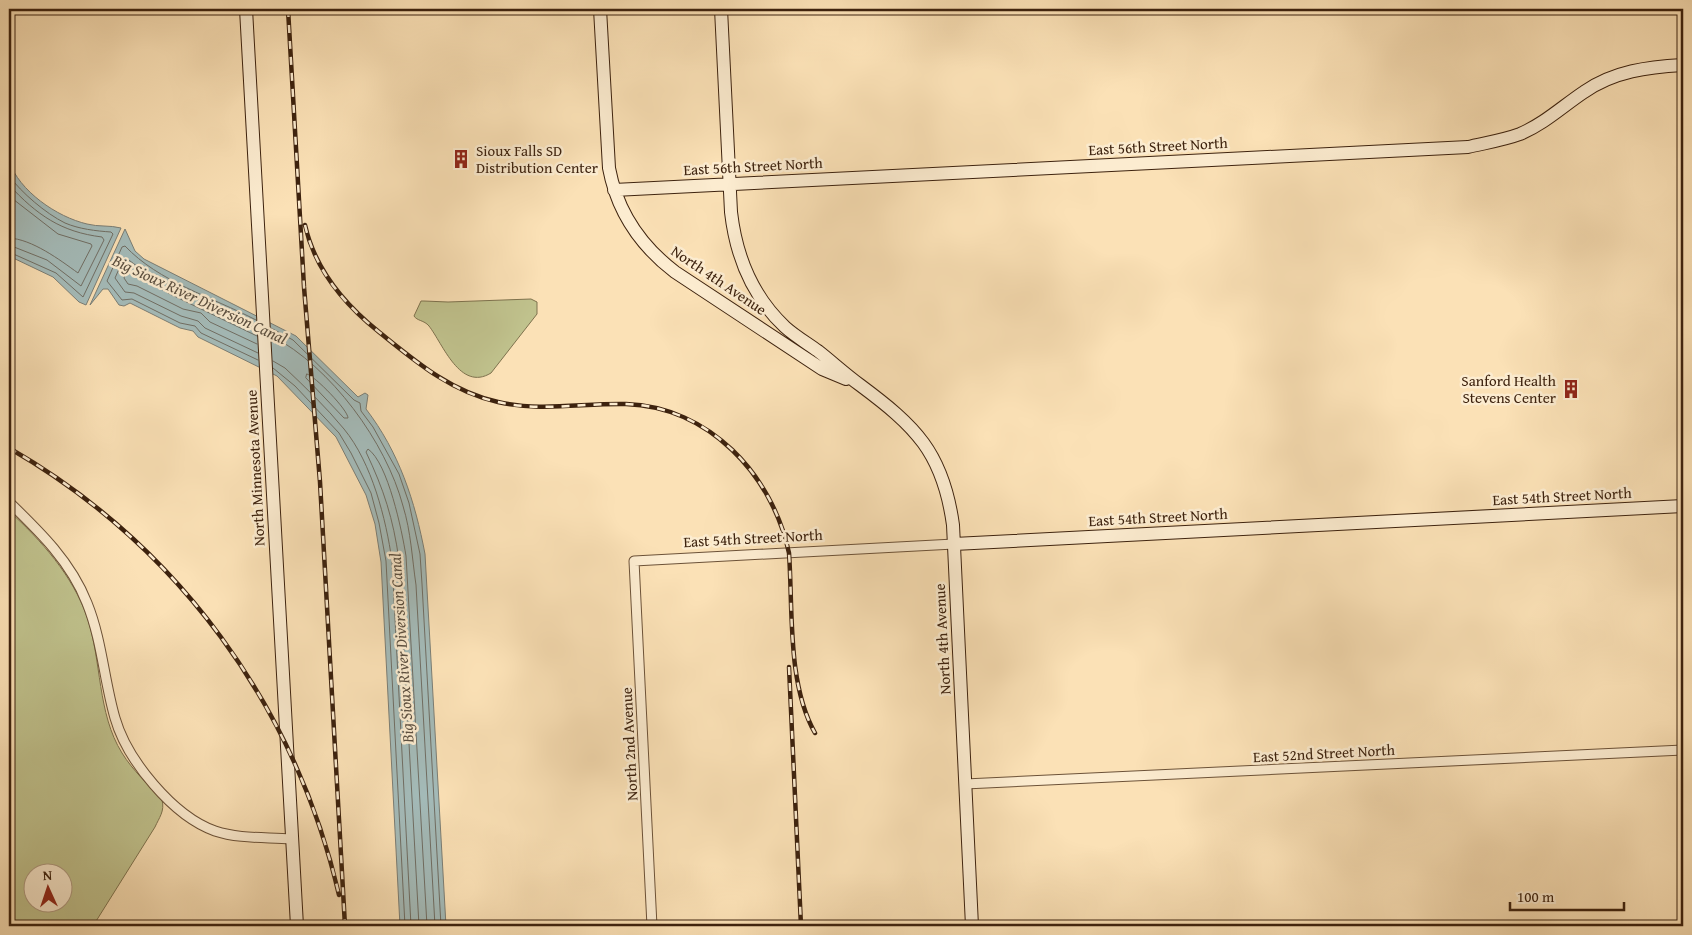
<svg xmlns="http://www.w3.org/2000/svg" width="1692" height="935" font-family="'Gentium Book Plus',serif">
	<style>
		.green { fill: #c0c28d; stroke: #7e724e; fill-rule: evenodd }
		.water { fill: #a4bbb9; stroke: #7b7e75 }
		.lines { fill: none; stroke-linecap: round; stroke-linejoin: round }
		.shore { stroke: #706e64; stroke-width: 1 }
		.street-casing { stroke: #6c5238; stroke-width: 11 }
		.secondary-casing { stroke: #3d220e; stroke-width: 14 }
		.street { stroke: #fcecd0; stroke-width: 9 }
		.secondary { stroke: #fcecd0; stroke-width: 12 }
		.rail-casing { stroke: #3d220e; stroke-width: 4.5 }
		.rail { stroke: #fcecd0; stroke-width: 2.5; stroke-dasharray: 8; stroke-linecap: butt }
		.labels { text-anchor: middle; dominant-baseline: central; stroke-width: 5; stroke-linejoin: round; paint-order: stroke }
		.street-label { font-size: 15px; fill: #3d220e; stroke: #fcecd0 }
		.poi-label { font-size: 15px; fill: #3d220e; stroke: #fcecd0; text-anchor: start }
		.water-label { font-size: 16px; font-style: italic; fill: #5c5041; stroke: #fcecd0 }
	</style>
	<rect width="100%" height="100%" fill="#fbe1b6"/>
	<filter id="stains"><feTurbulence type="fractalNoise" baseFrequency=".004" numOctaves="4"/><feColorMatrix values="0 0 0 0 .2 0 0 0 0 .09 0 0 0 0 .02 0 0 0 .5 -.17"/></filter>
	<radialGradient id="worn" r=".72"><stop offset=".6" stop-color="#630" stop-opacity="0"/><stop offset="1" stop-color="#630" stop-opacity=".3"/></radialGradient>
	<path class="green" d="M 531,299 L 537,302 L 537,314 L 491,373 C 460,392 443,344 429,326 C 424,320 417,321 414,316 L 421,301 L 424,301 L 448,302 Z
		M 9,511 C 41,540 73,576 87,617 C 102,661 97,713 122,753 C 133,771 149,785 162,800 C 165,811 159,818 155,827 L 93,926 L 9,926 L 11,914 L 9,913 ZM 32,872 L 62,872 L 62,902 L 32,902 Z"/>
	<path class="water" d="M 9,161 C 19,191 57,217 87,224 C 98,227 110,225 121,228 L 86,305 L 79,302 L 53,277 L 9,256 Z
		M 125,229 L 135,251 L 144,259 L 296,336 L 358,397 L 365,393 L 368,395 L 366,409 C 399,452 415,501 425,554 L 446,926 L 400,926 L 381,562 L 375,524 L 366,495 L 336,437 L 277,376 L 198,337 L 193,331 L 180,328 L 130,303 L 124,306 L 119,305 L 108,289 L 103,289 L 90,305 Z"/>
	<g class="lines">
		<path class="shore" d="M 9,176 C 22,193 45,213 65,223 C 79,229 96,231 111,232 L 113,234 L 83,297 L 56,273 L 9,252
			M 9,185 C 37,215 61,232 102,237 L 104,240 L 81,286 L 47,260 L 9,245
			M 9,196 L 58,234 L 91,244 L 92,246 L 78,273 C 60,260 32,239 9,238
			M 256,320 C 212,297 159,282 125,246 L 122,247 L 107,281 L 122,300 L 132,299 L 180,323 L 195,326 L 201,333 L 258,360
			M 256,328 L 149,275 L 126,258 L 123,260 L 115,278 L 125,292 L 134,293 L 181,316 L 198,321 L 205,328 L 258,353
			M 271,328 L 293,340 L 354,400 L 360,403 L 361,411 L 373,427 L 399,474 L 409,503 L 420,554 L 422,584 L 441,926
			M 257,336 L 170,294 L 129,271 L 126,272 L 124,278 L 128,284 L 137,286 L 183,309 L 201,313 L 210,322 L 257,344
			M 272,336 C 331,367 386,442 403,506 C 411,532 412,558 416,585 L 435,926
			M 273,361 L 285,368 C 305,387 326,407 344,429 C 372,463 386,519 392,561 L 411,926
			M 273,368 L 295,386 L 339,433 L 351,453 L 371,493 L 379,523 L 386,561 L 405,926
			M 307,374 C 315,376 348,410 348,418 L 344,418 L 306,378 Z
			M 419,926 L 399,560 C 393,518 384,490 366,452 L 368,449 C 388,463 402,531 406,556 L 427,926"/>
		<g class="street-casing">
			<path id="street" d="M 9,502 C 40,532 71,562 87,603 C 102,640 104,680 115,718 C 127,760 173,816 215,831 C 239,839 266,837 291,839
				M 965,784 L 1683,750
				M 652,926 L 634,561 L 954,544"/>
		</g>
		<g class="secondary-casing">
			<path id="secondary" d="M 246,9 L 297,926
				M 600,9 L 609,168 C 617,211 641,246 675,272 L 822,369 L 846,379
				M 721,9 L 731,212 C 736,256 752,296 785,327 C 795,336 807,343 818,351 C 832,362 845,374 860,385 C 915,426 943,452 953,525 L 972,926
				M 614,190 L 1468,147 C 1485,143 1504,140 1520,134 C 1544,124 1563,106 1584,92 C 1614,71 1648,67 1683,65
				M 954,544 L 1683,506"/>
		</g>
		<use href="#street" class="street"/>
		<use href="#secondary" class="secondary"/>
		<g class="rail-casing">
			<path id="rail" d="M 288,9 L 304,287 L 320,482 L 345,926
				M 305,225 C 315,270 344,304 379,332 C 415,361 451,392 498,402 C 540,412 583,403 626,404 C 709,407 772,474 789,553 C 793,609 787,684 815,733
				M 9,448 C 178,545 295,706 339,895
				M 789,667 L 801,926"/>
		</g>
		<use href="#rail" class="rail"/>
	</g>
	<defs>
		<g id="building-bare" transform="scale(1.5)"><path d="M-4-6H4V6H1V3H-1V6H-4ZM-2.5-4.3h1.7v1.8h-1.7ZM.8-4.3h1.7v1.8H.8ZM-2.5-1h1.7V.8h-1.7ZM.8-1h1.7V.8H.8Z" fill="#8f2418" stroke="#fcecd0" stroke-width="2.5" paint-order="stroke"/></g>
	</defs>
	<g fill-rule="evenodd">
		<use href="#building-bare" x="461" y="159"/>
		<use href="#building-bare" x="1571" y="389"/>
	</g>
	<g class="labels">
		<g class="street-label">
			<text transform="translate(1158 146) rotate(-3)">East 56th Street North</text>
			<text transform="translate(753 166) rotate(-3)">East 56th Street North</text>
			<text transform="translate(719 280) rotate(34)">North 4th Avenue</text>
			<text transform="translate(255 468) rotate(-93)">North Minnesota Avenue</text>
			<text transform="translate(1562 496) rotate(-3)">East 54th Street North</text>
			<text transform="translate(1158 517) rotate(-3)">East 54th Street North</text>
			<text transform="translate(753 538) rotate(-3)">East 54th Street North</text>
			<text transform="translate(942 639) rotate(-93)">North 4th Avenue</text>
			<text transform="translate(629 744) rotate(-93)">North 2nd Avenue</text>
			<text transform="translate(1324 753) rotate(-3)">East 52nd Street North</text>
		</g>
		<g class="poi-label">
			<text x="476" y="150">Sioux Falls SD<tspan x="476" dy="17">Distribution Center</tspan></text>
			<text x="1556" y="380" text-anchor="end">Sanford Health<tspan x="1556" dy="17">Stevens Center</tspan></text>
		</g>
		<g class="water-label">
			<text transform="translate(200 299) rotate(25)">Big Sioux River Diversion Canal</text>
			<text transform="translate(401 648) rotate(-94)">Big Sioux River Diversion Canal</text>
		</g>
	</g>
	<rect width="1692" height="935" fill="none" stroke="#fbe1b6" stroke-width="30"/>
	<rect x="10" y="10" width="1672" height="915" fill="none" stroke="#3d220e" stroke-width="2.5"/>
	<rect x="15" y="15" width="1662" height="905" fill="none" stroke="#3d220e"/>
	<g transform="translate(48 888) rotate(357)"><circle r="24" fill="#fcecd0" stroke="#b09b82"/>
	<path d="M0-4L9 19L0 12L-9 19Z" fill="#8f2418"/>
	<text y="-8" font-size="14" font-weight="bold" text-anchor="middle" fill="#3d220e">N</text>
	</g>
	<path d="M1510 902v8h114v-8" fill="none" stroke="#3d220e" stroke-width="2.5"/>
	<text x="1517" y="902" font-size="15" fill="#3d220e" stroke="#fcecd0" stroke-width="4" paint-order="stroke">100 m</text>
	<rect width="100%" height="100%" filter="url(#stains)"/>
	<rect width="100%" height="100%" fill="url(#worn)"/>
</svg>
